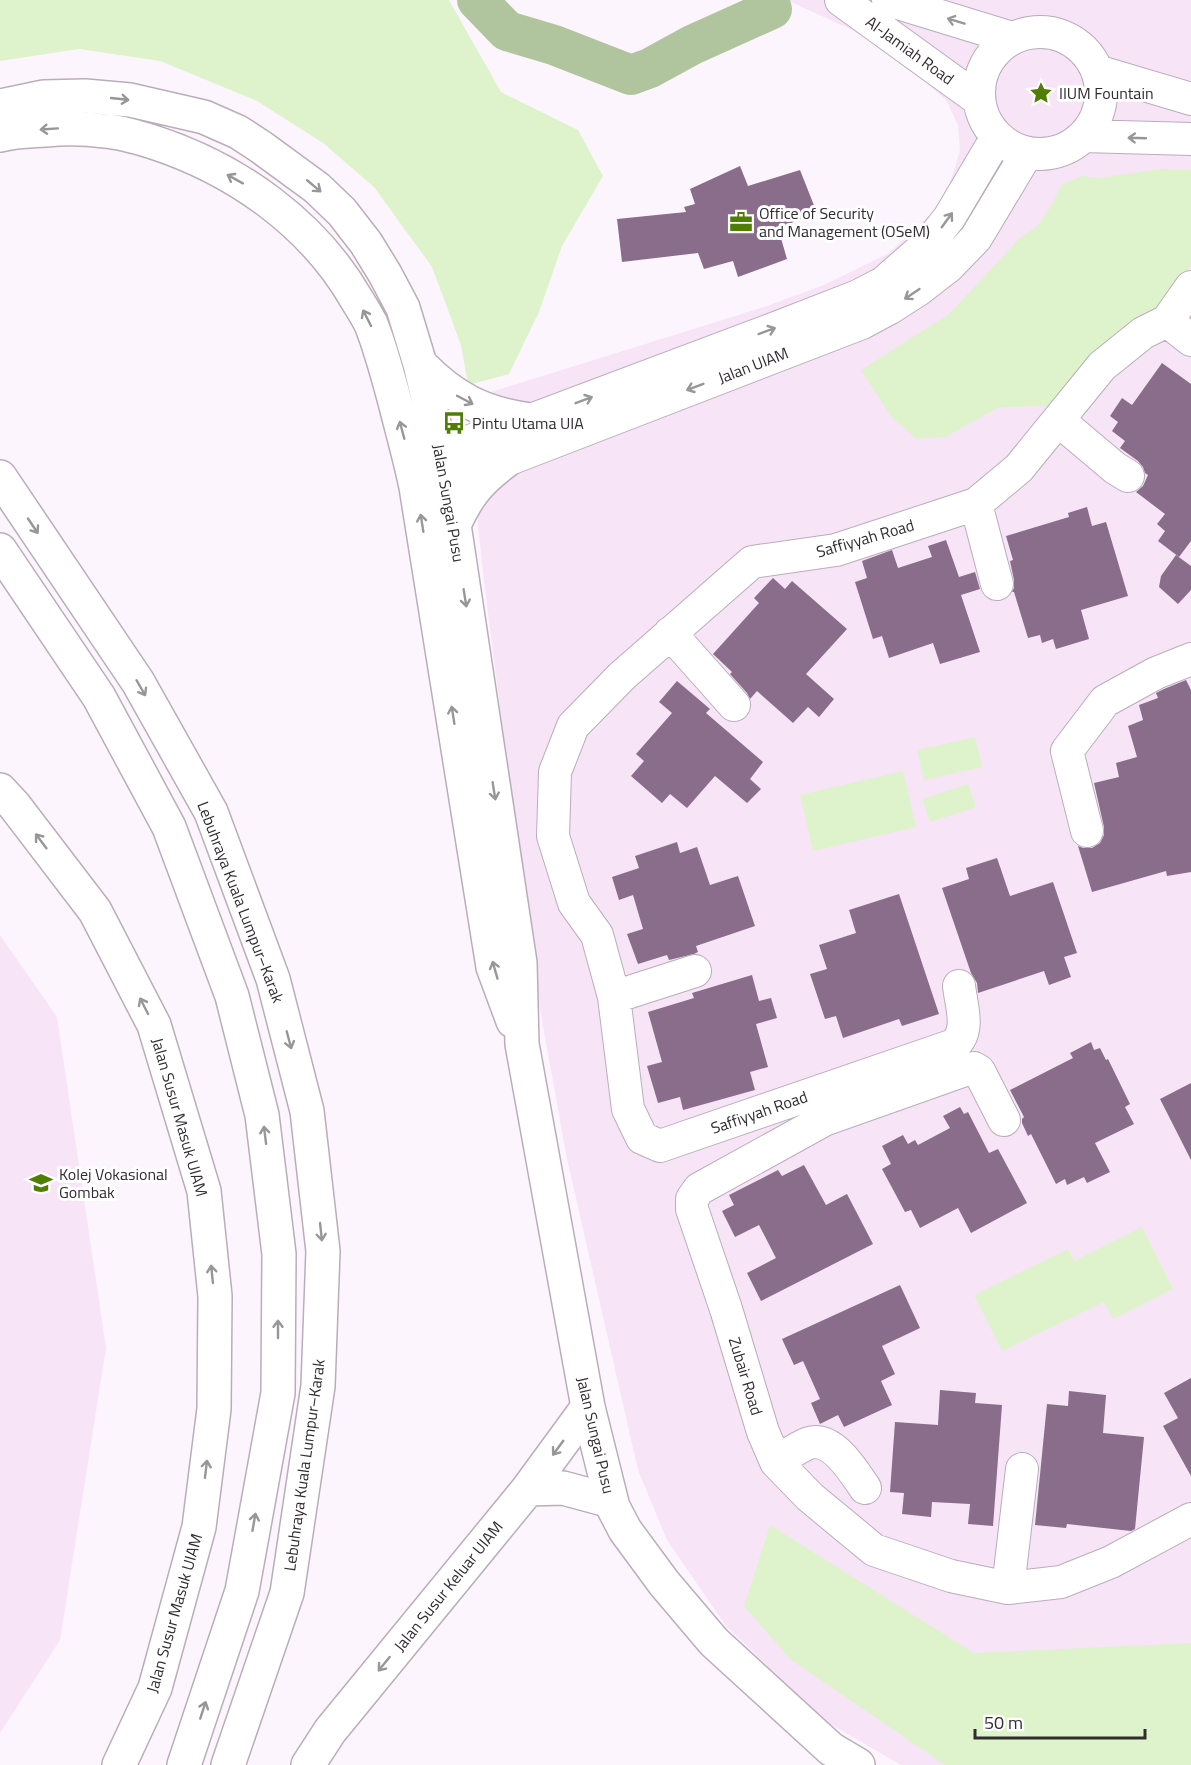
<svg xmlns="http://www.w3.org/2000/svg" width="1191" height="1765" font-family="'Titillium Web',sans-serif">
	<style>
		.built { fill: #f7e4f7 }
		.green { fill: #def3cb }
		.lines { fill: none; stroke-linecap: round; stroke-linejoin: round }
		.river { stroke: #b0c59d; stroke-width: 40 }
		.building { fill: #8a6c8b }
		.minor-casing { stroke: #baadba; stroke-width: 34 }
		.major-casing { stroke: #baadba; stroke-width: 36 }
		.highway-casing { stroke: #baadba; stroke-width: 36 }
		.minor { stroke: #fff; stroke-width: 32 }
		.major { stroke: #fff; stroke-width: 33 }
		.highway { stroke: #fff; stroke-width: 33 }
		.oneway { stroke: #989698 }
		.labels { text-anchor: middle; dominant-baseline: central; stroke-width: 6; stroke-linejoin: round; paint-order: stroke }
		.street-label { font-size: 16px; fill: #312c31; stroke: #fff }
		.poi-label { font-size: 16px; fill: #312c31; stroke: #fff; text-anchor: start }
	</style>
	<rect width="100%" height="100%" fill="#fdf5fd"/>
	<path class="built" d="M 787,0 L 1191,0 L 1191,1765 L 901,1765 L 825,1721 L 726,1626 L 667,1540 L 638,1470 L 567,1159 L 534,976 L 484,581 L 478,526 L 475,397 L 764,307 L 824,285 L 889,253 L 933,212 L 950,183 L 960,151 L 958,125 L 946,100 L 897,57 L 852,30 Z
		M 0,935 L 57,1017 L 106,1348 L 60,1640 L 0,1733 Z"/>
	<path class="green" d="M 0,0 L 449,0 L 501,92 L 578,130 L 603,176 L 562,246 L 539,312 L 509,374 L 468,385 L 461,345 L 432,267 L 374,187 L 323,143 L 257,101 L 160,61 L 79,49 L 0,61 Z
		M 1160,169 L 1191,170 L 1191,265 L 1178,283 L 1161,313 L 1058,406 L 999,407 L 945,437 L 916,439 L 890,415 L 861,370 L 949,314 L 1019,239 L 1038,225 L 1053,203 L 1061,185 L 1082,176 L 1099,178 Z
		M 975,737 L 982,767 L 924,780 L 917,750 Z
		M 903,771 L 916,827 L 813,851 L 800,795 Z
		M 968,784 L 976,807 L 930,822 L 922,799 Z
		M 1142,1227 L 1173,1289 L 1113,1319 L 1104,1302 L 1002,1351 L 974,1295 L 1068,1249 L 1074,1261 Z
		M 770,1525 L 974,1653 L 1191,1643 L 1191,1765 L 945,1765 L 790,1659 L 744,1606 Z"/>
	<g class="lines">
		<path class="river" d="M 477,0 L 507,31 L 554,45 L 631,75 L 650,68 L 692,45 L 772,9"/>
	</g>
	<path class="building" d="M 740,166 L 748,186 L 800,170 L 817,213 L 778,228 L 787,259 L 738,277 L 733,261 L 704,269 L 698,253 L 622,262 L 617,219 L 686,212 L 684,207 L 695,204 L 690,189 Z
		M 1162,363 L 1191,384 L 1191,541 L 1179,557 L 1158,541 L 1165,531 L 1157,524 L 1165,514 L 1136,492 L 1143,486 L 1148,475 L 1145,473 L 1143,467 L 1138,461 L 1120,448 L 1125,441 L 1112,431 L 1118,422 L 1110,416 L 1122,398 L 1132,405 Z
		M 1087,507 L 1092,526 L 1106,522 L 1128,596 L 1081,610 L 1089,639 L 1056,649 L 1053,639 L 1042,643 L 1040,635 L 1028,638 L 1014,592 L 1012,592 L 1014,588 L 1014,580 L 1010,561 L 1013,560 L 1006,536 L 1069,517 L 1068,513 Z
		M 946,540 L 959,577 L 975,572 L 980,589 L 961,595 L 980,652 L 940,664 L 933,643 L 889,658 L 882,636 L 873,639 L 855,582 L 867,578 L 862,561 L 892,550 L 898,568 L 932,557 L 928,546 Z
		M 1176,555 L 1191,566 L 1191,590 L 1178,604 L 1159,587 L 1161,576 Z
		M 773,578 L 785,589 L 792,581 L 847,629 L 806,674 L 834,699 L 819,717 L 808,707 L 793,723 L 757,691 L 750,699 L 747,693 L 730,674 L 732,672 L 713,654 L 759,603 L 754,598 Z
		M 1186,680 L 1191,690 L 1191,872 L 1167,876 L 1166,871 L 1092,892 L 1078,846 L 1083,848 L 1092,848 L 1100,843 L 1104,835 L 1104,827 L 1094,783 L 1119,777 L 1116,763 L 1137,757 L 1128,726 L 1143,720 L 1139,705 L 1158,698 L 1156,693 L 1164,689 Z
		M 677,681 L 710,709 L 706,713 L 763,762 L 750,779 L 761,789 L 747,803 L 715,776 L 687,808 L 670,794 L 662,803 L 631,776 L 644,761 L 636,754 L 672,713 L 659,702 Z
		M 677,842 L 680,853 L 697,847 L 710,885 L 738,876 L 755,926 L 696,946 L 698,952 L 694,954 L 669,960 L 667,955 L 638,964 L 627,934 L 643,929 L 633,895 L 619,900 L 612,877 L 639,868 L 635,856 Z
		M 997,858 L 1010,896 L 1053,882 L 1077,953 L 1064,957 L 1071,977 L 1049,985 L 1044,971 L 978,993 L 977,983 L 971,973 L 942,888 L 969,879 L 966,868 Z
		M 899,894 L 939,1014 L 902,1026 L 899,1019 L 843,1038 L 836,1016 L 825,1019 L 810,974 L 827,969 L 819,945 L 856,933 L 849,910 Z
		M 752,975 L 759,1001 L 771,998 L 777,1018 L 756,1024 L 768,1067 L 750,1072 L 755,1090 L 683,1110 L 680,1097 L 658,1103 L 647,1066 L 662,1062 L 648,1012 L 694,998 L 692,993 Z
		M 1091,1042 L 1094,1050 L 1100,1048 L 1106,1060 L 1108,1059 L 1130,1104 L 1125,1107 L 1134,1124 L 1095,1143 L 1110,1172 L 1087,1183 L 1084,1177 L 1067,1185 L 1065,1179 L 1056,1184 L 1031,1134 L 1028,1136 L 1022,1123 L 1022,1119 L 1024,1117 L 1010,1090 L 1073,1058 L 1070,1053 Z
		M 1191,1083 L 1191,1160 L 1160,1099 Z
		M 960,1107 L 964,1114 L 968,1112 L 989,1153 L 998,1149 L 1027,1203 L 971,1233 L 958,1208 L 920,1228 L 911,1210 L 905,1212 L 882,1169 L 891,1164 L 882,1146 L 903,1135 L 908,1144 L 915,1140 L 918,1145 L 950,1128 L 943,1116 Z
		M 804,1165 L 826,1205 L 847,1194 L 873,1244 L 761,1301 L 747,1273 L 776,1258 L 759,1225 L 735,1237 L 722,1211 L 734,1205 L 729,1195 L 778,1170 L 782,1176 Z
		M 900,1285 L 920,1328 L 882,1346 L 895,1374 L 881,1381 L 892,1405 L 844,1427 L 838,1415 L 820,1424 L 811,1403 L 820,1399 L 803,1361 L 794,1365 L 782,1339 Z
		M 1191,1378 L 1191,1476 L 1163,1426 L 1178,1418 L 1164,1393 Z
		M 940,1390 L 976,1393 L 975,1403 L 1002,1405 L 993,1526 L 968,1524 L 970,1504 L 932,1502 L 931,1517 L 902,1514 L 904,1493 L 890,1492 L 895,1422 L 938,1425 Z
		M 1069,1391 L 1106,1395 L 1103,1433 L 1144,1437 L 1135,1529 L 1131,1531 L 1067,1524 L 1066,1528 L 1035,1525 L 1047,1404 L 1068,1406 Z"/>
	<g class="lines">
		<g class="minor-casing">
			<path id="minor" d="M 841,0 L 979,100
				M 888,0 L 1012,38
				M979 93a61 61 0 1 1 122 0a61 61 0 1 1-122 0Z
				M 1097,71 L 1191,99
				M 1083,136 L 1191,139
				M 1167,321 L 1191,340
				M 1058,420 L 1115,468 L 1128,476
				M 417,459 L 531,420 L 781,326 L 858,296 L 883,283 L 929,243 L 949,218 L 997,137
				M 421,485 L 507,460 L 862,323 L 890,308 L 918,290 L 949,266 L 976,238 L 1027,153
				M 976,504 L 997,584
				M 670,633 L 734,705
				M 1087,831 L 1067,751 L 1105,701 L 1156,673 L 1191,659
				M 959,986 C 961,1005 971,1031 954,1045 L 660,1146 L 642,1138 L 628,1109 L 614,997 L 597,935 L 574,903 L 553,836 L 555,772 L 573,726 L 622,676 L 752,562 L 836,550 L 976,504 L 1019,468 L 1102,366 L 1143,333 L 1167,321 L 1191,287
				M 614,997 L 695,971
				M 1004,1120 L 979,1071 L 974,1068 L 968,1069 L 824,1120 L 699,1189 L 692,1199 L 692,1209 L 726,1309 L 763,1432 L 776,1462 L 810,1497 L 874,1550 L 951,1576 L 1008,1588 L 1061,1582 L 1111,1562 L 1191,1519
				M 776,1462 C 786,1456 798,1447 809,1443 C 833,1436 854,1472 865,1488
				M 1008,1588 L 1022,1469"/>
		</g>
		<g class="major-casing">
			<path id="major" d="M 0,106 L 44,97 L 85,96 L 130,100 L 204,117 L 238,132 L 261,147 L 317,188 L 342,212 L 366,243 L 385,274 L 403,308 L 420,364 L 447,478 L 520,963 L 522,1044 L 588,1407 L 613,1507 L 625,1530 L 664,1583 L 714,1642 L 831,1749 L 858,1765
				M 0,135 C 15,131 30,131 45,130 C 65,128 84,128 104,131 C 121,132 137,137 153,142 C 236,169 313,223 357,300 C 362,308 367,316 371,324 C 381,349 388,376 395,402 C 402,430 410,458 416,487 L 493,967 L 513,1021
				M 420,364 C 453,398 483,414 531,420
				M 454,525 C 468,494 480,480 507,460
				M 0,790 L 14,805 L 95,911 L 154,1025 L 204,1191 L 215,1296 L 214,1409 L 199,1527 L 155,1688 L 119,1765
				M 528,1489 L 563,1488 L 611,1501
				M 308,1765 L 330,1731 L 528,1489 L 588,1407"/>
		</g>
		<g class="highway-casing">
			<path id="highway" d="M 0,477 L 138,682 L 211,812 L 273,979 L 307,1111 L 323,1251 L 318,1386 L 287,1593 L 228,1765
				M 0,550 L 99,697 L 169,827 L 232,996 L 262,1115 L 279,1254 L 278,1393 L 242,1591 L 184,1765"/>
		</g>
		<use href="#minor" class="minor"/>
		<use href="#major" class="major"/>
		<use href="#highway" class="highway"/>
	</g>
	<defs><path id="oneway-shaft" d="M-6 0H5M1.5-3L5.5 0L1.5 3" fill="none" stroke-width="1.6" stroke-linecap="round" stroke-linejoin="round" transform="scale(1.5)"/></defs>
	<g class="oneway">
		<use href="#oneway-shaft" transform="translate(956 21) rotate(-163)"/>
		<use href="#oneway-shaft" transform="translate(120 99) rotate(6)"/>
		<use href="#oneway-shaft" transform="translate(49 129) rotate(176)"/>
		<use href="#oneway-shaft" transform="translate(1137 138) rotate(-178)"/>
		<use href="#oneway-shaft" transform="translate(235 179) rotate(-151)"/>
		<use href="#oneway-shaft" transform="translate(314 186) rotate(40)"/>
		<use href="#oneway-shaft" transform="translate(947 220) rotate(-54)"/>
		<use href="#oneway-shaft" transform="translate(912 294) rotate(146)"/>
		<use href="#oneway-shaft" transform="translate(367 318) rotate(-117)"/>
		<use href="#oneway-shaft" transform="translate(767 331) rotate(-20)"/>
		<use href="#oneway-shaft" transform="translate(695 387) rotate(159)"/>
		<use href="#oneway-shaft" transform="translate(465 400) rotate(28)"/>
		<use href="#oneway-shaft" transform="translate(584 400) rotate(-21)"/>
		<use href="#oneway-shaft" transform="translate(402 430) rotate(-105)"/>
		<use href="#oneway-shaft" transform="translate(422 523) rotate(-99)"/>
		<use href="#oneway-shaft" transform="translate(33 526) rotate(56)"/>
		<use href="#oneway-shaft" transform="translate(465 598) rotate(81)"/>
		<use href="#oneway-shaft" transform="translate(141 688) rotate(60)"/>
		<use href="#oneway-shaft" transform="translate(453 715) rotate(-99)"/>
		<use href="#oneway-shaft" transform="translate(494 791) rotate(81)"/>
		<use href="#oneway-shaft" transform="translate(41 841) rotate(-127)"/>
		<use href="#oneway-shaft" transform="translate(495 970) rotate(-106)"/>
		<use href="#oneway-shaft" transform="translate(144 1006) rotate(-117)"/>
		<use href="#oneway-shaft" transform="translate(289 1040) rotate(75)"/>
		<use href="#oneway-shaft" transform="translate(265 1135) rotate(-97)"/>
		<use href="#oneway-shaft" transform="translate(321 1232) rotate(84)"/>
		<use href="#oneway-shaft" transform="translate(212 1274) rotate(-96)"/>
		<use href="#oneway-shaft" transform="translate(278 1329) rotate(-90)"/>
		<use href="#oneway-shaft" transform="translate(558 1448) rotate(126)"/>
		<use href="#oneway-shaft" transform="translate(206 1469) rotate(-83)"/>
		<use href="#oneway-shaft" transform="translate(254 1522) rotate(-80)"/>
		<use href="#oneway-shaft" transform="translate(384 1664) rotate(129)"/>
		<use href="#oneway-shaft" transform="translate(203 1710) rotate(-72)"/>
	</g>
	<defs>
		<g id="sight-bare" transform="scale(1.8)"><path d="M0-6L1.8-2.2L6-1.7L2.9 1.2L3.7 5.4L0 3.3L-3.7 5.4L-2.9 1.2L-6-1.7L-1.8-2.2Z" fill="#507d03" stroke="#fff" stroke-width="2.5" paint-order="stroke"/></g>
		<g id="office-bare" transform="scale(1.8)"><path d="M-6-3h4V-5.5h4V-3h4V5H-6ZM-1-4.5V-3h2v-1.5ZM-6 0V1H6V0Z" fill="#507d03" stroke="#fff" stroke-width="2.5" paint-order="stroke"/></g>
		<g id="bus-bare" transform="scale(1.8)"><path d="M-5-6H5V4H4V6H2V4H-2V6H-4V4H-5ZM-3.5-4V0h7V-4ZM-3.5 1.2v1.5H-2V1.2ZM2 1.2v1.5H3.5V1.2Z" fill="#507d03" stroke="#fff" stroke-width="2.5" paint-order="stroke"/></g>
		<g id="university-bare" transform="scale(1.8)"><path d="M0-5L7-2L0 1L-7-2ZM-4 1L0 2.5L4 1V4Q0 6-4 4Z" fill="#507d03" stroke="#fff" stroke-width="2.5" paint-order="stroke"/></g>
	</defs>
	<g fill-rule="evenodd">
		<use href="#sight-bare" x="1041" y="93"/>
		<use href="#office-bare" x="741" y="222"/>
		<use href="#bus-bare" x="454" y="423"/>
		<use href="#university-bare" x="41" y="1183"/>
	</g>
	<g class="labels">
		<g class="street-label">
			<text transform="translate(910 50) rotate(36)">Al-Jamiah Road</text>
			<text transform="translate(753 365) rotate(-21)">Jalan UIAM</text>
			<text transform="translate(449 503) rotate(80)">Jalan Sungai Pusu</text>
			<text transform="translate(865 538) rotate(-16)">Saffiyyah Road</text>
			<text transform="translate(241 902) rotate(69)">Lebuhraya Kuala Lumpur–Karak</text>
			<text transform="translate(759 1112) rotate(-19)">Saffiyyah Road</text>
			<text transform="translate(180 1117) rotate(74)">Jalan Susur Masuk UIAM</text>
			<text transform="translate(746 1376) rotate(73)">Zubair Road</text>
			<text transform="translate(596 1435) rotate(77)">Jalan Sungai Pusu</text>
			<text transform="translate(304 1465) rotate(-82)">Lebuhraya Kuala Lumpur–Karak</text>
			<text transform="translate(448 1586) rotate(-51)">Jalan Susur Keluar UIAM</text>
			<text transform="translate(174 1613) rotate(-74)">Jalan Susur Masuk UIAM</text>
		</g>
		<g class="poi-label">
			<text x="1059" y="93">IIUM Fountain</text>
			<text x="759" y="213">Office of Security<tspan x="759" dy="18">and Management (OSeM)</tspan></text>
			<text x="472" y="423">Pintu Utama UIA</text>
			<text x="59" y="1174">Kolej Vokasional<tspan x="59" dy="18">Gombak</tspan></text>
		</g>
	</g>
	<path d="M975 1729v9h170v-9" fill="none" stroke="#312c31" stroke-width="3"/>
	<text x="984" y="1729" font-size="18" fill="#312c31" stroke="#ffffff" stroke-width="4.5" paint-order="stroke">50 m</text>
</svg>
